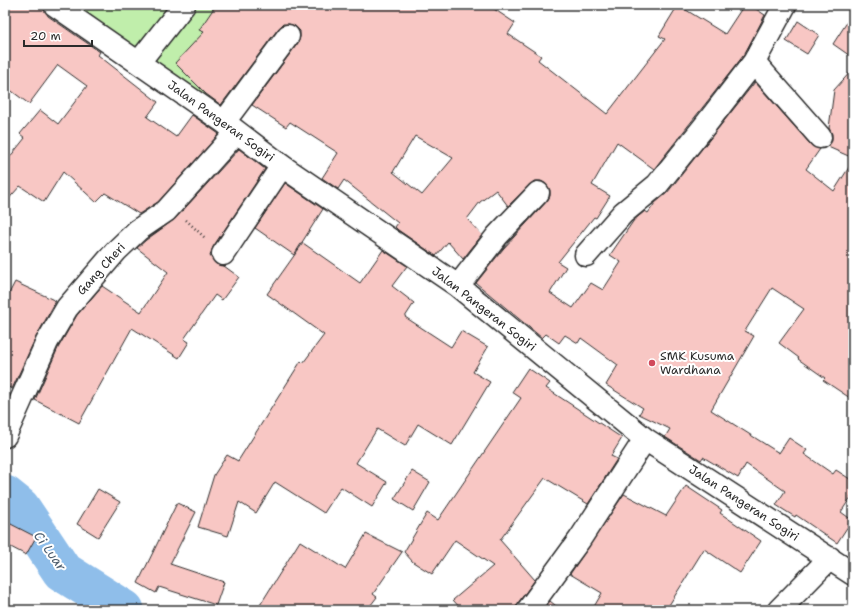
<svg xmlns="http://www.w3.org/2000/svg" width="858" height="615" font-family="'Shantell Sans',sans-serif">
	<style>
		.green { fill: #c0eeab; stroke: #768c6b }
		.lines { fill: none; stroke-linecap: round; stroke-linejoin: round }
		.river { stroke: #8fbeea; stroke-width: 41 }
		.building { fill: #f8c7c4; stroke: #2b2b2b; fill-rule: evenodd }
		.minor-casing { stroke: #2b2b2b; stroke-width: 25 }
		.path { stroke: #2b2b2b; stroke-width: 2.5; stroke-dasharray: 1 3; stroke-linecap: butt }
		.minor { stroke: #fff; stroke-width: 22 }
		.poi-dot { fill: #d1495b; stroke: #fff; stroke-width: 1.5 }
		.labels { text-anchor: middle; dominant-baseline: central; stroke-width: 4; stroke-linejoin: round; paint-order: stroke }
		.street-label { font-size: 12px; fill: #2b2b2b; stroke: #fff }
		.poi-label { font-size: 12px; fill: #2b2b2b; stroke: #fff; text-anchor: start }
		.water-label { font-size: 13px; font-style: italic; fill: #4e5e6e; stroke: #fff }
	</style>
	<rect width="100%" height="100%" fill="#fff"/>
	<filter id="ink" filterUnits="userSpaceOnUse"><feTurbulence type="fractalNoise" baseFrequency=".025" numOctaves="2"/><feDisplacementMap in="SourceGraphic" scale="8" xChannelSelector="R" yChannelSelector="G"/><feConvolveMatrix kernelMatrix="1 2 1 2 8 2 1 2 1" color-interpolation-filters="sRGB"/></filter>
	<g filter="url(#ink)">
		<path class="green" d="M 59,5 L 462,5 L 299,10 L 283,34 L 215,121 Z"/>
		<g class="lines">
			<path class="river" d="M 5,496 L 20,508 L 62,571 L 124,610"/>
		</g>
		<path class="building" d="M 5,5 L 43,5 L 48,16 L 100,52 L 98,55 L 158,102 L 147,117 L 176,137 L 192,115 L 219,134 L 158,202 L 139,214 L 105,193 L 96,202 L 63,172 L 44,202 L 20,186 L 5,203 L 5,163 L 25,138 L 20,134 L 40,110 L 58,124 L 87,86 L 58,65 L 29,104 L 5,86 Z
			M 216,5 L 488,5 L 515,23 L 508,34 L 541,56 L 538,60 L 607,114 L 665,39 L 659,36 L 678,5 L 725,34 L 744,5 L 750,5 L 765,15 L 744,55 L 654,169 L 617,142 L 592,185 L 610,196 L 596,218 L 594,217 L 558,262 L 566,267 L 550,293 L 573,308 L 591,283 L 603,290 L 621,262 L 610,255 L 634,220 L 645,211 L 648,213 L 655,203 L 667,193 L 755,82 L 811,145 L 820,149 L 806,169 L 834,191 L 853,161 L 853,400 L 823,380 L 825,378 L 798,359 L 799,358 L 779,343 L 804,309 L 772,288 L 745,331 L 754,336 L 711,410 L 779,453 L 789,438 L 807,450 L 804,454 L 833,474 L 836,470 L 853,481 L 853,494 L 841,512 L 852,520 L 837,543 L 796,515 L 795,517 L 776,505 L 785,491 L 746,464 L 738,478 L 703,457 L 701,460 L 665,437 L 670,429 L 639,414 L 643,408 L 606,385 L 618,365 L 581,338 L 578,343 L 565,335 L 559,343 L 546,334 L 542,338 L 476,283 L 503,249 L 547,201 L 550,196 L 550,190 L 546,184 L 541,181 L 534,181 L 508,206 L 496,190 L 480,202 L 467,219 L 482,235 L 463,259 L 448,242 L 436,256 L 398,230 L 395,227 L 398,223 L 344,180 L 338,189 L 322,178 L 338,153 L 290,122 L 286,127 L 252,105 L 298,43 L 300,37 L 300,31 L 295,26 L 289,24 L 283,24 L 278,29 L 221,105 L 206,94 L 175,63 L 204,32 L 199,30 ZM 415,136 L 453,158 L 422,195 L 393,172 Z
			M 853,13 L 853,58 L 833,44 Z
			M 798,21 L 819,35 L 807,54 L 786,41 Z
			M 853,69 L 853,158 L 828,147 L 832,141 L 832,134 L 829,128 L 834,90 Z
			M 239,149 L 265,169 L 213,247 L 210,256 L 216,264 L 224,266 L 239,277 L 222,300 L 215,295 L 184,339 L 189,342 L 179,358 L 132,328 L 79,423 L 35,400 L 58,348 L 77,315 L 102,286 L 141,312 L 168,272 L 137,248 L 146,240 L 175,219 Z
			M 285,183 L 323,209 L 294,255 L 255,228 Z
			M 303,243 L 360,283 L 383,250 L 407,266 L 392,286 L 414,303 L 405,317 L 451,347 L 461,331 L 488,347 L 473,372 L 490,382 L 452,445 L 418,424 L 405,446 L 377,429 L 356,463 L 387,482 L 372,507 L 341,487 L 324,513 L 275,482 L 256,513 L 239,502 L 228,536 L 198,527 L 214,475 L 227,455 L 238,461 L 301,361 L 303,363 L 324,335 L 267,294 Z
			M 15,282 L 56,301 L 36,337 L 12,389 L 5,385 L 5,301 Z
			M 528,368 L 550,383 L 546,388 L 622,438 L 611,456 L 617,459 L 588,504 L 545,478 L 500,540 L 535,580 L 518,603 L 516,610 L 462,610 L 453,600 L 493,566 L 455,540 L 432,574 L 413,562 L 404,552 L 427,513 L 438,520 L 521,398 L 512,392 Z
			M 412,471 L 430,482 L 413,511 L 394,499 Z
			M 686,486 L 722,510 L 720,513 L 761,541 L 740,573 L 704,549 L 666,610 L 592,610 L 602,593 L 570,574 L 624,494 L 666,516 Z
			M 98,489 L 120,502 L 98,537 L 77,524 Z
			M 177,503 L 196,512 L 170,564 L 224,582 L 216,605 L 159,587 L 156,593 L 138,583 Z
			M 5,521 L 36,537 L 26,555 L 5,544 Z
			M 366,534 L 402,552 L 373,594 L 377,597 L 367,610 L 257,610 L 300,541 L 345,569 Z
			M 550,601 L 561,610 L 543,610 Z"/>
		<g class="lines">
			<g class="minor-casing">
				<path id="minor" d="M 55,5 L 224,122 L 282,166 L 458,286 L 645,439 L 853,574
					M 139,62 L 184,5
					M 754,62 L 820,137
					M 224,122 L 288,36
					M 223,254 L 282,166
					M 586,255 L 623,213 L 657,185 L 703,128 L 754,62 L 785,5
					M 458,286 L 497,236 L 538,193
					M 5,436 L 47,342 L 67,308 L 116,251 L 138,230 L 166,211 L 237,132
					M 528,610 L 580,539 L 645,439
					M 779,610 L 830,558"/>
			</g>
			<path class="path" d="M 186,220 L 206,239"/>
			<use href="#minor" class="minor"/>
		</g>
	</g>
	<circle class="poi-dot" cx="652" cy="363" r="4"/>
	<g class="labels">
		<g class="street-label">
			<text transform="translate(221 121) rotate(36)">Jalan Pangeran Sogiri</text>
			<text transform="translate(101 269) rotate(-48)">Gang Cheri</text>
			<text transform="translate(484 309) rotate(38)">Jalan Pangeran Sogiri</text>
			<text transform="translate(744 503) rotate(33)">Jalan Pangeran Sogiri</text>
		</g>
		<g class="poi-label">
			<text x="660" y="356">SMK Kusuma<tspan x="660" dy="14">Wardhana</tspan></text>
		</g>
		<g class="water-label">
			<text transform="translate(50 551) rotate(54)">Ci Luar</text>
		</g>
	</g>
	<rect width="858" height="615" fill="none" stroke="#fff" stroke-width="20"/>
	<rect x="10" y="10" width="838" height="595" fill="none" stroke="#2b2b2b" stroke-width="1.5" filter="url(#ink)"/>
	<path d="M24 40v6h68v-6" fill="none" stroke="#2b2b2b" stroke-width="2"/>
	<text x="30" y="40" font-size="12" fill="#2b2b2b" stroke="#ffffff" stroke-width="3" paint-order="stroke">20 m</text>
</svg>
